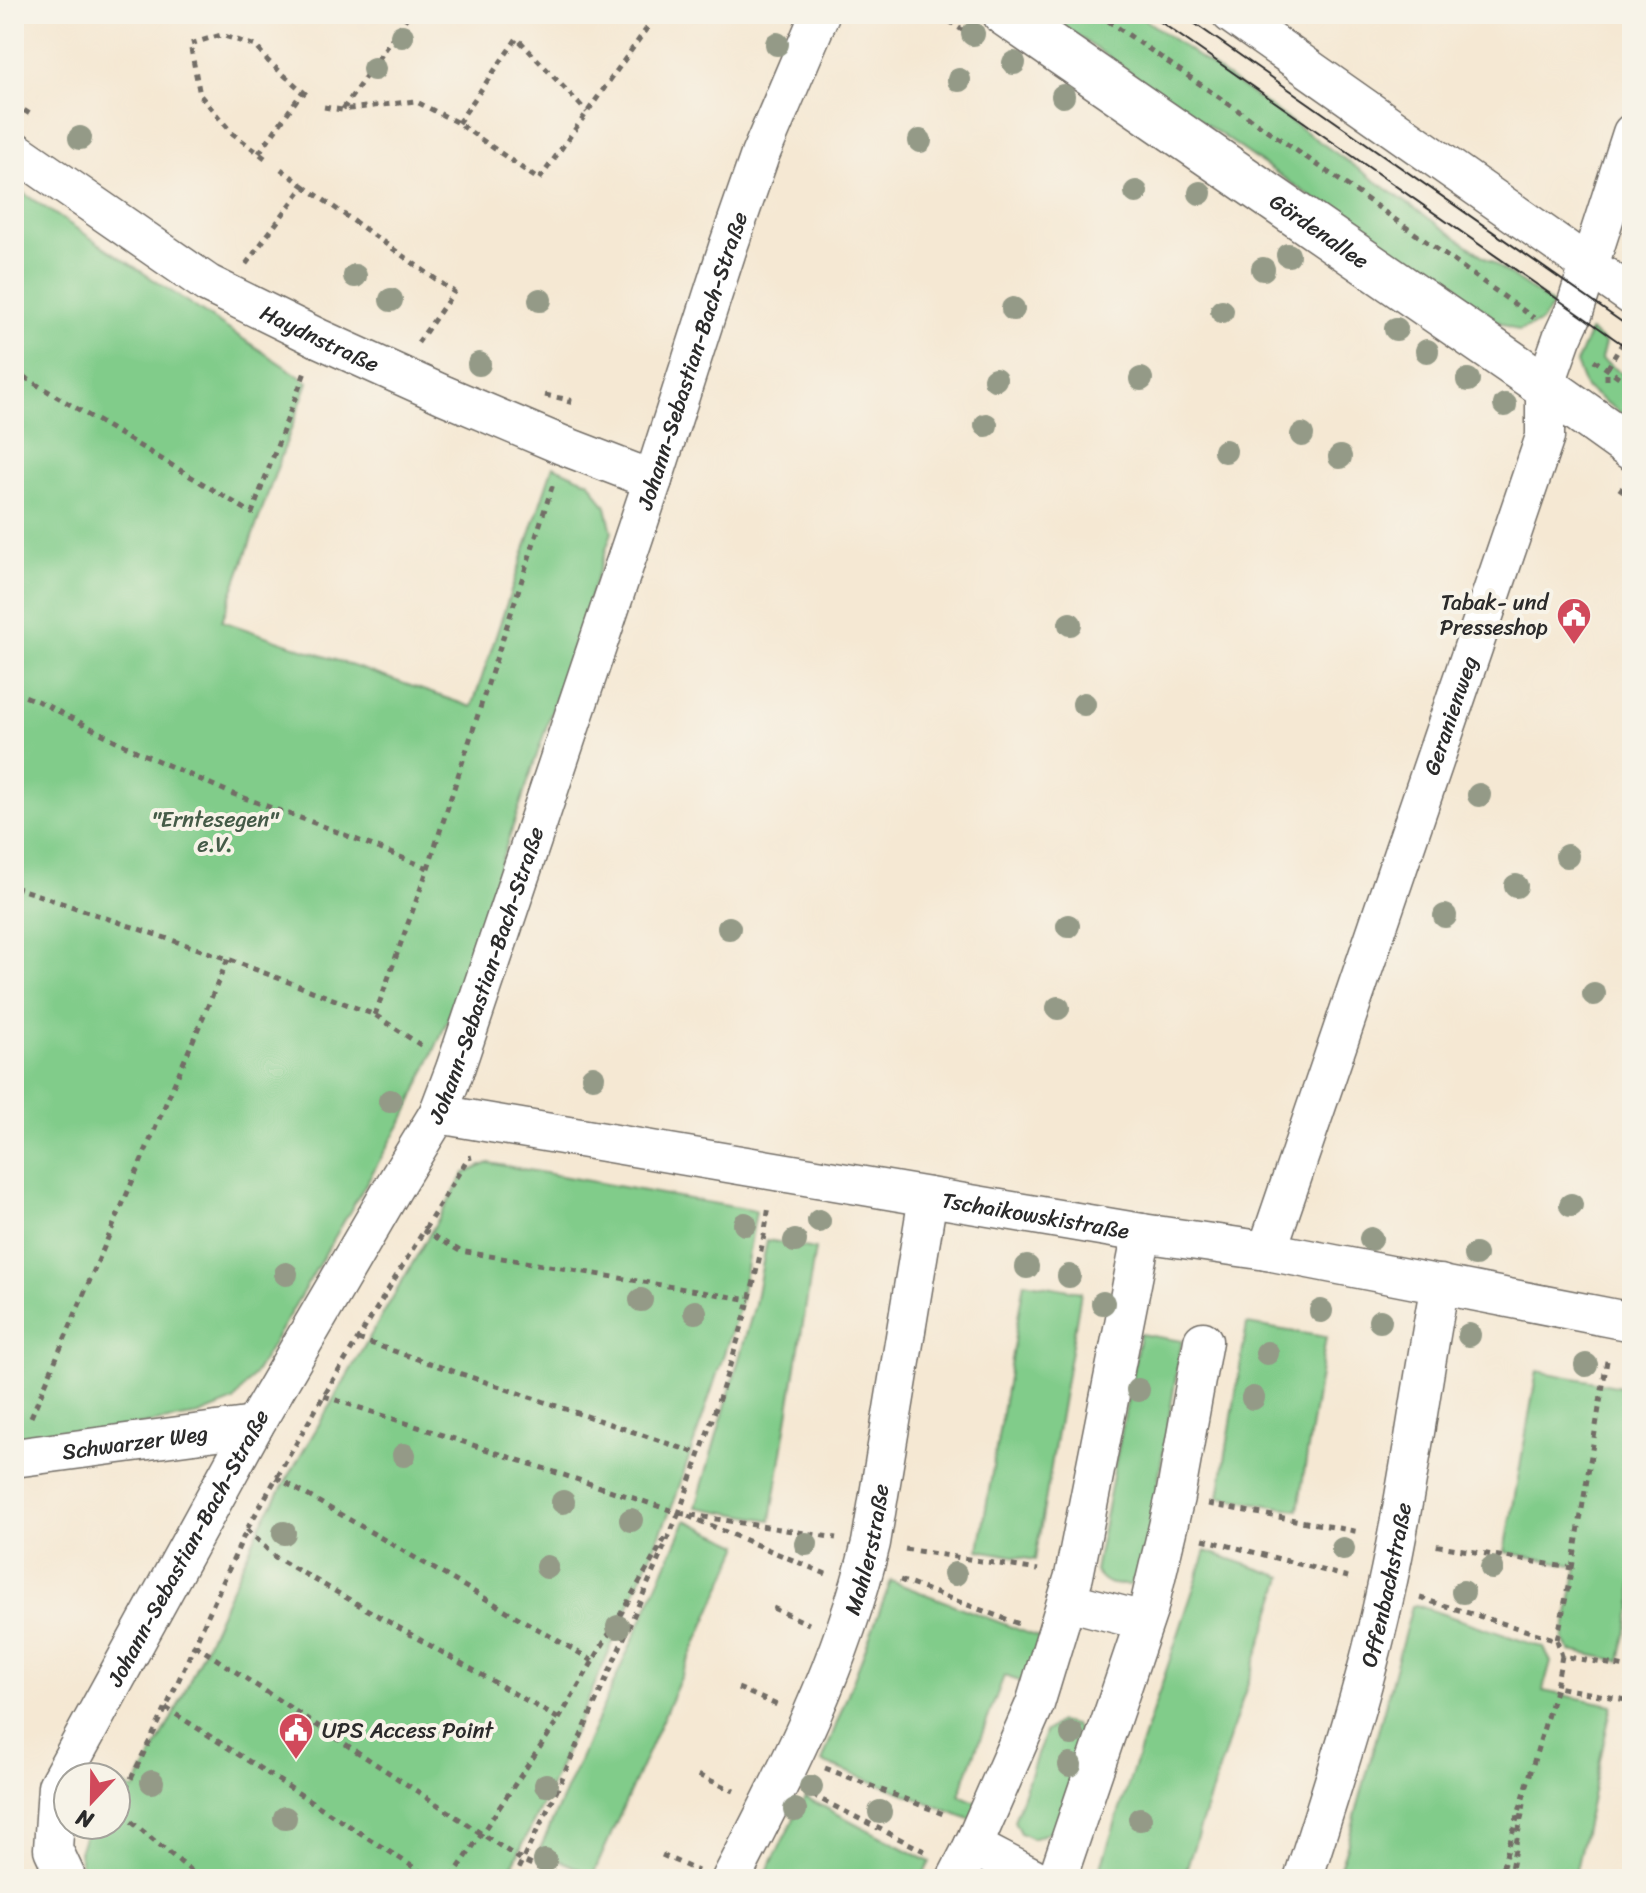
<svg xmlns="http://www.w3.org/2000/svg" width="1646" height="1893" font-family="Sriracha,sans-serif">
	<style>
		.green { fill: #81cc8a; stroke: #567c5a; stroke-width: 2 }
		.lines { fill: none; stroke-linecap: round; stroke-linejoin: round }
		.minor-casing { stroke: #726d66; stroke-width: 41 }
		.tertiary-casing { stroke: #726d66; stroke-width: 47 }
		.path { stroke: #726d66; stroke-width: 5; stroke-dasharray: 6 6; stroke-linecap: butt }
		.minor { stroke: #fff; stroke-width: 38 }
		.tertiary { stroke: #fff; stroke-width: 44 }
		.tram { stroke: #2b2b2b; stroke-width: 2 }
		.tree { fill: #949a87 }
		.labels { text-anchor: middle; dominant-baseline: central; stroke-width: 8; stroke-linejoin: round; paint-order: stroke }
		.street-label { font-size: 22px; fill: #2b2b2b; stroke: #f7f3e8 }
		.poi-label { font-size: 22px; fill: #2b2b2b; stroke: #f7f3e8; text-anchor: end }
		.park-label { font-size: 22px; fill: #455b48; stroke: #f7f3e8 }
	</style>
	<rect width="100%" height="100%" fill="#f7f3e8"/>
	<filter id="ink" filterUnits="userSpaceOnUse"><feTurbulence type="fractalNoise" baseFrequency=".0125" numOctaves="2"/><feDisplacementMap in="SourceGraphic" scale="16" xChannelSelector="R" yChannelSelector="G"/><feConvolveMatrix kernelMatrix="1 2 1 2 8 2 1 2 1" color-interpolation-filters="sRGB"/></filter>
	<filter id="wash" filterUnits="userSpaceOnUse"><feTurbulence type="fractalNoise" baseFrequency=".006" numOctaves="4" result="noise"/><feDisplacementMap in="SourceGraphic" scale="32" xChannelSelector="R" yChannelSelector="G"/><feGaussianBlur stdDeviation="1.8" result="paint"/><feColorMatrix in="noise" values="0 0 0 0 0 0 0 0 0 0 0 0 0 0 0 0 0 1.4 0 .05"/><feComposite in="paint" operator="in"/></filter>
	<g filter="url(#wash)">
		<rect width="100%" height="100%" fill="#f5e8d3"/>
		<path class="green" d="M 1046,14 L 1137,14 L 1553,305 L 1540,323 L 1519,331 L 1481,314 Z
			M 14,187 L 308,382 L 222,621 L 472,707 L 553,466 L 590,482 L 606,507 L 612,532 L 448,1019 L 406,1115 L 256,1372 L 234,1401 L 199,1415 L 14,1445 Z
			M 1590,331 L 1605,343 L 1601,359 L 1632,380 L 1632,421 L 1586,388 L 1576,363 Z
			M 489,1163 L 756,1211 L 739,1309 L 674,1502 L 548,1792 L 506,1879 L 83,1879 L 79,1852 L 88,1825 L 116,1825 L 116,1781 L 134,1790 L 178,1706 L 261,1524 L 465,1173 Z
			M 767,1240 L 815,1249 L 771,1520 L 696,1507 L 755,1304 Z
			M 1024,1282 L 1081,1292 L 1035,1560 L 979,1550 Z
			M 1247,1324 L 1326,1337 L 1298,1510 L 1219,1497 Z
			M 1140,1334 L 1182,1341 L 1150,1529 L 1140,1567 L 1130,1585 C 1113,1585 1106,1586 1095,1571 Z
			M 1537,1371 L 1632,1389 L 1632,1608 L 1620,1661 L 1571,1651 L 1563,1640 L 1577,1566 L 1505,1552 Z
			M 686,1520 L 740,1545 L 593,1875 L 539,1851 Z
			M 1206,1551 L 1283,1577 L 1183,1879 L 1110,1879 L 1098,1875 Z
			M 891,1581 L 1046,1640 L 1029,1684 L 1004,1676 L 959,1795 L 978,1803 L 972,1820 L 822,1762 Z
			M 1416,1605 L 1544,1648 L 1551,1662 L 1543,1691 L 1612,1705 L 1574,1879 L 1336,1879 L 1347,1846 L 1412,1606 Z
			M 1059,1722 L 1074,1725 L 1085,1741 L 1055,1829 L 1033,1839 L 1020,1833 L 1014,1821 L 1045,1732 Z
			M 805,1797 L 930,1862 L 921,1879 L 763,1879 Z"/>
	</g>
	<g filter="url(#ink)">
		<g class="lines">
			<g class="minor-casing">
				<g id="minor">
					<path d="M 1231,14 L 1632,296"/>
					<path id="s1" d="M 14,150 L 208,284 L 318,338 L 444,395 L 562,445 L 653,480"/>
					<path id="s2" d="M 438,1114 L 1142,1233 L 1267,1251 L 1632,1322"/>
					<path id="s3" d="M 1267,1251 L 1545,437 L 1545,386 L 1562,338 L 1574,312 L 1632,133"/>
					<path id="s4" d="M 14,1458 L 254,1426"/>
					<path d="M 1067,1601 L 1144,1621"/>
					<path d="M 973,1846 L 1035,1704 L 1074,1576 L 1142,1233"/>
					<path id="s5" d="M 67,1879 L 53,1849 L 57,1786 L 254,1426 L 399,1178 L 438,1114 L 455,1069 L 653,480 L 728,247 L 760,155 L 820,14"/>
					<path id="s6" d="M 731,1879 C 788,1770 842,1664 871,1543 L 928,1197"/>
					<path d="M 956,1879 L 973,1846 L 1036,1879"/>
					<path d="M 1057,1879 L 1148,1611 L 1175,1497 L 1203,1341"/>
					<path id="s7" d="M 1303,1879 C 1334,1782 1366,1685 1387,1585 C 1409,1486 1421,1384 1440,1284"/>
				</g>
			</g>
			<g class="tertiary-casing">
				<g id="tertiary">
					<path id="s8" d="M 1005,14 L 1545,386 L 1632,448"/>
				</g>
			</g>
			<path class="path" d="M 939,14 L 971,36
				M 1098,14 L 1348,186 L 1534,318
				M 14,104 L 30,114
				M 324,107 L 342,110 L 415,101 L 458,123 L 539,180 L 657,14
				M 343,109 L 409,14
				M 458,123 L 517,38 L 587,112
				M 259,153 L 303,91
				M 265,158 L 232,133 L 200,95 L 190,44 L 221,35 L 256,46 L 268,61 L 308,96
				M 304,186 L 454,292 L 417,344
				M 246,264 L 304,186 L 281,169
				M 1594,360 L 1632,386
				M 14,371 L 252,513 L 305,372
				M 1607,380 L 1607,369 L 1629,332
				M 545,395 L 570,400 L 568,409
				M 1619,488 L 1632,497
				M 14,692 L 42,703 L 136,751 L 233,794 L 320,825 L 428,868
				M 14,887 L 228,959 L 375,1015 L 425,1048
				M 375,1015 L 428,868 L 554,481
				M 423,1230 L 460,1251 L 750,1300
				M 358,1339 L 699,1454
				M 324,1396 L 679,1513 C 714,1413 753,1312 769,1206
				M 31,1417 L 228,959
				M 276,1477 L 593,1661
				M 1208,1504 L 1360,1532
				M 679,1513 L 836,1538
				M 688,1516 L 826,1574
				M 247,1529 L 275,1557 L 559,1719 L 451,1879
				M 1203,1539 L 1352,1578
				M 905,1549 L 1038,1570
				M 1572,1568 L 1608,1355
				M 900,1580 L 1022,1625
				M 1420,1598 L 1557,1640 L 1572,1568 L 1433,1545
				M 773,1608 L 809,1624
				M 1557,1640 L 1562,1656 L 1632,1668
				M 195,1645 L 523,1861 L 563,1879
				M 1562,1656 L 1556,1687 L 1632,1701
				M 738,1688 L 777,1705
				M 166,1708 L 432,1879
				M 559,1719 L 667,1535
				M 825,1768 L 946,1815
				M 698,1775 L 734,1791
				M 812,1795 L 928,1853
				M 93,1836 L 102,1825
				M 662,1855 L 698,1871
				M 201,1879 L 116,1809 L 166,1708 L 247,1529 L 324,1395 L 468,1158 L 472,1157
				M 513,1879 L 554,1797 L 679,1513
				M 1499,1879 L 1556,1687
				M 1509,1879 L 1524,1804"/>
			<use href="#minor" class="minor"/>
			<use href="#tertiary" class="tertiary"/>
			<path class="tram" d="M 1149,14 L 1632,351
				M 1181,14 L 1632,329"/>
		</g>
		<g class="tree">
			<circle cx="973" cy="34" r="12"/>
			<circle cx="402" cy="36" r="12"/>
			<circle cx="777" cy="44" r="12"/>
			<circle cx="1014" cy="63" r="12"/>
			<circle cx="374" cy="69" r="12"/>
			<circle cx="959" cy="80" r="12"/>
			<circle cx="1063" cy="96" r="12"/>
			<circle cx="80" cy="138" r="12"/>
			<circle cx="920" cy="141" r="12"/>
			<circle cx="1136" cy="192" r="12"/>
			<circle cx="1200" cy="193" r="12"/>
			<circle cx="1288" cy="255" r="12"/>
			<circle cx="1263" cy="269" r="12"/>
			<circle cx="355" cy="276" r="12"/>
			<circle cx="391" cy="300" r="12"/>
			<circle cx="540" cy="300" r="12"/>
			<circle cx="1013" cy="309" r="12"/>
			<circle cx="1222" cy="311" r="12"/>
			<circle cx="1396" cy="329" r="12"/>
			<circle cx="1427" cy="351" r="12"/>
			<circle cx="479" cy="364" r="12"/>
			<circle cx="995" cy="379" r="12"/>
			<circle cx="1141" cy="379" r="12"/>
			<circle cx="1468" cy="380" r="12"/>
			<circle cx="1505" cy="405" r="12"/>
			<circle cx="986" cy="425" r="12"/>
			<circle cx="1302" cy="435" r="12"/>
			<circle cx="1225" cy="451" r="12"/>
			<circle cx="1340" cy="457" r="12"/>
			<circle cx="1070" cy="624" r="12"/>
			<circle cx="1084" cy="704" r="12"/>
			<circle cx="1479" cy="795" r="12"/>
			<circle cx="1567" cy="856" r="12"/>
			<circle cx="1516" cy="886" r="12"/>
			<circle cx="1445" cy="916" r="12"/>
			<circle cx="1068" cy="926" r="12"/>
			<circle cx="729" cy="928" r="12"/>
			<circle cx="1594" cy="994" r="12"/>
			<circle cx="1058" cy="1008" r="12"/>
			<circle cx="593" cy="1077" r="12"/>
			<circle cx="390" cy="1101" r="12"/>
			<circle cx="1571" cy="1205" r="12"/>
			<circle cx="819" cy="1221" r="12"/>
			<circle cx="745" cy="1224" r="12"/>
			<circle cx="1371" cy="1239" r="12"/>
			<circle cx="795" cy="1241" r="12"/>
			<circle cx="1475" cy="1255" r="12"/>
			<circle cx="1027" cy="1267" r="12"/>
			<circle cx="286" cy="1274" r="12"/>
			<circle cx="1069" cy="1276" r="12"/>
			<circle cx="641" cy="1300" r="12"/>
			<circle cx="1103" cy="1303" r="12"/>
			<circle cx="1321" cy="1311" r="12"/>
			<circle cx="695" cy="1312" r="12"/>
			<circle cx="1380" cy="1321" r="12"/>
			<circle cx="1469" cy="1335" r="12"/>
			<circle cx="1267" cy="1353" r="12"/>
			<circle cx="1586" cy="1365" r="12"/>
			<circle cx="1138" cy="1390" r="12"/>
			<circle cx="1253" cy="1398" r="12"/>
			<circle cx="404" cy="1455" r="12"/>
			<circle cx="563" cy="1502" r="12"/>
			<circle cx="631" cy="1520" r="12"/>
			<circle cx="284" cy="1533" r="12"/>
			<circle cx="806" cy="1544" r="12"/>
			<circle cx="1343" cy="1549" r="12"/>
			<circle cx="547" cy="1567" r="12"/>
			<circle cx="1492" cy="1568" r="12"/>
			<circle cx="955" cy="1574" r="12"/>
			<circle cx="1463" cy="1592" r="12"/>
			<circle cx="618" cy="1627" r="12"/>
			<circle cx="1072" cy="1734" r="12"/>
			<circle cx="1070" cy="1765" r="12"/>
			<circle cx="152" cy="1782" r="12"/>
			<circle cx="546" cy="1785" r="12"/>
			<circle cx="811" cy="1787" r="12"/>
			<circle cx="795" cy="1810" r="12"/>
			<circle cx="880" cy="1812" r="12"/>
			<circle cx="285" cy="1818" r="12"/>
			<circle cx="1140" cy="1819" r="12"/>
			<circle cx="545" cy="1861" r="12"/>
		</g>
	</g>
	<defs>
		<g id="civic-pin" transform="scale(1.8)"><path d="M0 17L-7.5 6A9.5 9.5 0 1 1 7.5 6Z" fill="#d1495b" stroke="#f7f3e8"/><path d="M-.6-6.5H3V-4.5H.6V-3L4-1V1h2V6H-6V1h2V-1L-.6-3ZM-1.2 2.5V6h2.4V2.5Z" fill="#fff"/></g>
	</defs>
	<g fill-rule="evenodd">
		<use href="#civic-pin" x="1574" y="615"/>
		<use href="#civic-pin" x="296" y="1730"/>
	</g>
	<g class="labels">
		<g class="street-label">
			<text stroke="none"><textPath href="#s8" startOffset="382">Gördenallee</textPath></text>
			<text stroke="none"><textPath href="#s1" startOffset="360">Haydnstraße</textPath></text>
			<text stroke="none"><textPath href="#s5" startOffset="1664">Johann-Sebastian-Bach-Straße</textPath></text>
			<text stroke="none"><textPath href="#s3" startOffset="566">Geranienweg</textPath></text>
			<text stroke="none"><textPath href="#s5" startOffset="1016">Johann-Sebastian-Bach-Straße</textPath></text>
			<text stroke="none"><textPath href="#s2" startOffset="606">Tschaikowskistraße</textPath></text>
			<text stroke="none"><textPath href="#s4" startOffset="122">Schwarzer Weg</textPath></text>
			<text stroke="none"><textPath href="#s5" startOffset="368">Johann-Sebastian-Bach-Straße</textPath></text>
			<text stroke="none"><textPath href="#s6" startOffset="358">Mahlerstraße</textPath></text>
			<text stroke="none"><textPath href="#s7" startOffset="306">Offenbachstraße</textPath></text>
		</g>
		<g class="poi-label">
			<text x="1548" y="602">Tabak- und<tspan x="1548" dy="25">Presseshop</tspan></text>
			<text x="322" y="1730" text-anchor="start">UPS Access Point</text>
		</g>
		<g class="park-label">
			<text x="215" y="819">"Erntesegen"<tspan x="215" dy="25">e.V.</tspan></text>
		</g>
	</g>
	<rect width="1646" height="1893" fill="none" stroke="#f7f3e8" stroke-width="48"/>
	<g transform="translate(92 1801) rotate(202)"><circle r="38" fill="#f7f3e8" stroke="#a5a39c" stroke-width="2"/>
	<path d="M0-6L14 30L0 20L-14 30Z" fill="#d1495b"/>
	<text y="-12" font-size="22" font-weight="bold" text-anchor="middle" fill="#2b2b2b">N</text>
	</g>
</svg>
